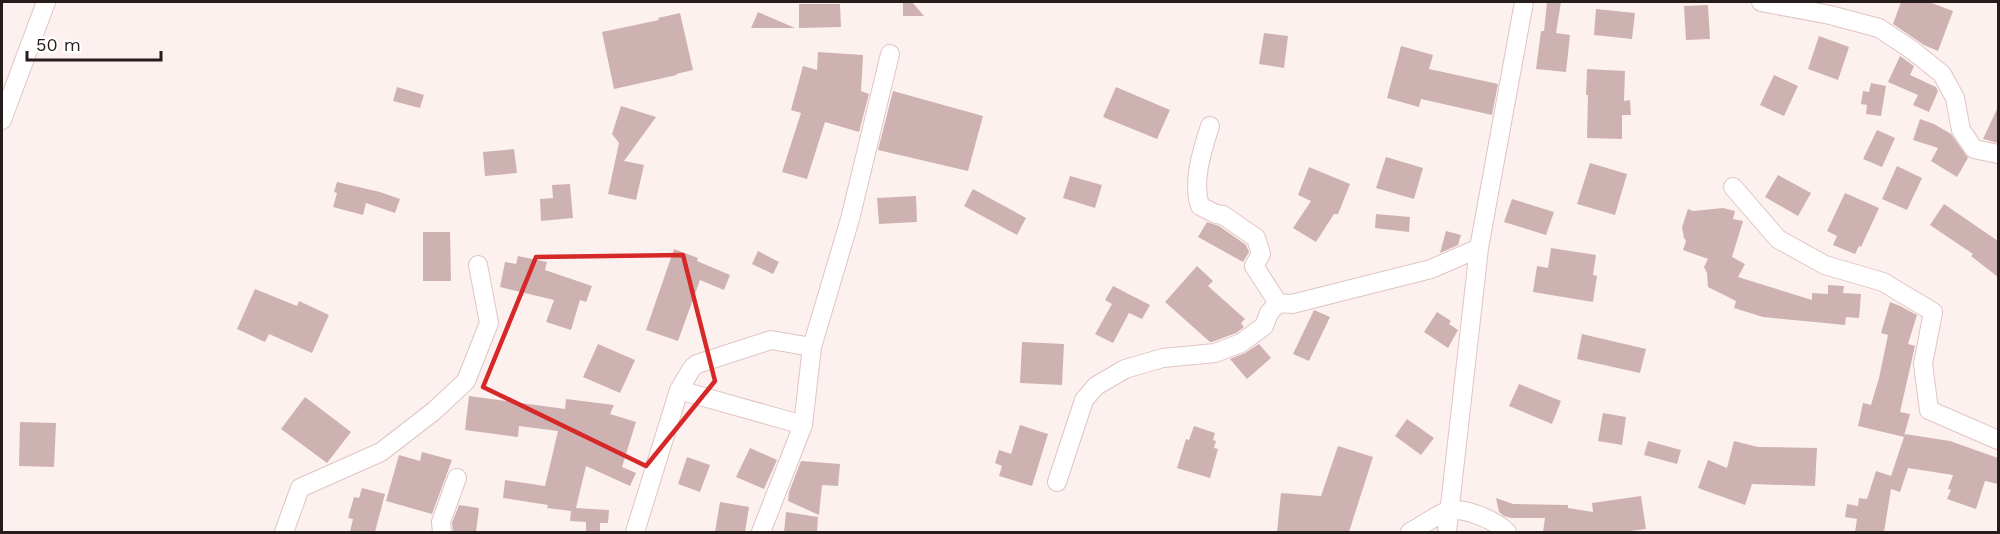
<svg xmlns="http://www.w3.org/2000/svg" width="2000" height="534" font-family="'Work Sans',sans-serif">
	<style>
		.building { fill: #ceb2b1 }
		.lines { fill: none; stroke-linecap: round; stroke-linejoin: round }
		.minor-casing { stroke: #e0c4c3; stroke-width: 20 }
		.minor { stroke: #fff; stroke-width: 18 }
		.marked { fill: none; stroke: #d62828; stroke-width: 4.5; stroke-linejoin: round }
	</style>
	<rect width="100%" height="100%" fill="#fdf1f0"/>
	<path class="building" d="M 903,2 L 912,2 L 924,16 L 903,16 Z
		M 1547,2 L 1561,2 L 1556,33 L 1570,35 L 1566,72 L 1536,69 L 1541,31 L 1544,31 Z
		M 1901,2 L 1929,2 L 1953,11 L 1938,51 L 1924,45 L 1893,24 Z
		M 799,4 L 840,4 L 841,27 L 799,28 Z
		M 1708,5 L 1710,39 L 1686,40 L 1684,6 Z
		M 1596,9 L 1635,13 L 1632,39 L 1594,35 Z
		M 758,12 L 795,28 L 751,28 Z
		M 680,13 L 693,70 L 676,74 L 677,75 L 614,89 L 602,32 L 659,20 L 658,18 Z
		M 1264,33 L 1288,36 L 1284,68 L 1259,64 Z
		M 1819,36 L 1849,47 L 1838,80 L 1808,69 Z
		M 1401,46 L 1433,55 L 1429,69 L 1498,84 L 1492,115 L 1421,99 L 1419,107 L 1387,98 Z
		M 818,52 L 863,55 L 861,91 L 869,94 L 859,132 L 825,122 L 807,179 L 782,172 L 801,113 L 791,110 L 803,66 L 817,70 Z
		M 1900,56 L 1914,66 L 1910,75 L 1936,87 L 1938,91 L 1929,112 L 1913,105 L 1918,95 L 1888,82 Z
		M 1587,69 L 1625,71 L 1624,101 L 1630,100 L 1631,115 L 1622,115 L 1622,139 L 1587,138 L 1588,95 L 1586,95 Z
		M 1774,75 L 1798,86 L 1784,116 L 1760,105 Z
		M 1871,83 L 1886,86 L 1881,116 L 1866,114 L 1867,105 L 1861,104 L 1863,91 L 1869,92 Z
		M 397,87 L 424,95 L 420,108 L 393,101 Z
		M 1116,87 L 1170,110 L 1157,139 L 1103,117 Z
		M 893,91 L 983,116 L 968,171 L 878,150 Z
		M 621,106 L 656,117 L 624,161 L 644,165 L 636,200 L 608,194 L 619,143 L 612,134 Z
		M 1998,107 L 1998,143 L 1983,139 Z
		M 1920,119 L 1934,124 L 1951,134 L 1968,158 L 1957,177 L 1931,161 L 1938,148 L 1913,140 Z
		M 1877,130 L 1895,138 L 1882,167 L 1863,159 Z
		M 514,149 L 517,173 L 485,176 L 483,152 Z
		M 1386,157 L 1423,168 L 1414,199 L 1376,188 Z
		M 1590,163 L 1627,174 L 1615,215 L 1577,204 Z
		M 1897,166 L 1922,178 L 1907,210 L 1882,199 Z
		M 1309,167 L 1350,184 L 1338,214 L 1334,214 L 1316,242 L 1293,228 L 1311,201 L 1298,195 Z
		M 1778,175 L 1811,193 L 1798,216 L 1765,197 Z
		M 1070,176 L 1102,185 L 1095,208 L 1063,198 Z
		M 337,182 L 380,192 L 400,199 L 395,213 L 366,203 L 363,215 L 333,207 L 337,193 L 334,192 Z
		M 570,184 L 573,218 L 541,221 L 540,199 L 553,198 L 552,185 Z
		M 973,189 L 1026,218 L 1017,235 L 964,206 Z
		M 1845,193 L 1879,208 L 1861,247 L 1859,246 L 1855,254 L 1833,245 L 1837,236 L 1827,231 Z
		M 916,196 L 917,222 L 879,224 L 877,198 Z
		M 1512,199 L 1554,212 L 1546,235 L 1504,222 Z
		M 1944,204 L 1998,241 L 1998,277 L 1971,256 L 1973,254 L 1930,225 Z
		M 1723,208 L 1735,211 L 1733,219 L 1743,221 L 1732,257 L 1745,264 L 1738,277 L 1812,300 L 1812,293 L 1828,294 L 1828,285 L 1844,286 L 1843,293 L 1861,294 L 1859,318 L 1846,317 L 1845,325 L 1763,317 L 1734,308 L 1736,301 L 1708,287 L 1707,273 L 1704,267 L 1708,259 L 1683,250 L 1686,241 L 1684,238 L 1682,227 L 1688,209 L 1693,211 Z
		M 1376,214 L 1410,217 L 1409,232 L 1375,228 Z
		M 1207,222 L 1219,226 L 1246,245 L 1249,252 L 1243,262 L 1198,237 Z
		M 1446,231 L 1461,235 L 1458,245 L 1440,253 Z
		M 423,232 L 450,232 L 451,281 L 423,281 Z
		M 1551,248 L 1596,255 L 1593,275 L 1597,276 L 1593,302 L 1533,292 L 1537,266 L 1548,268 Z
		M 674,249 L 698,258 L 697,261 L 730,275 L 724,290 L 700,280 L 678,341 L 646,330 Z
		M 758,251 L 779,262 L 773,274 L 752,264 Z
		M 518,256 L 547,262 L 545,270 L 592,286 L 586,302 L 580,300 L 571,330 L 546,322 L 554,300 L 500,287 L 505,262 L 516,264 Z
		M 1197,266 L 1213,281 L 1208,286 L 1245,319 L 1241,323 L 1244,327 L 1236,333 L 1212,342 L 1210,342 L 1165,302 Z
		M 1113,286 L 1150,305 L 1142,319 L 1129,313 L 1113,343 L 1095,334 L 1112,304 L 1105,300 Z
		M 255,289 L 297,306 L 299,301 L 329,315 L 312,353 L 269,334 L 265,342 L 237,329 Z
		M 1890,302 L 1900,306 L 1917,315 L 1908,344 L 1915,346 L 1900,412 L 1910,414 L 1904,436 L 1905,434 L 1950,441 L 1998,458 L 1998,484 L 1985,481 L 1976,509 L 1947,499 L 1951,490 L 1948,489 L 1953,475 L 1908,468 L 1900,492 L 1891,489 L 1884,532 L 1855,532 L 1857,519 L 1845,517 L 1847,504 L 1858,506 L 1859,498 L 1867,499 L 1876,471 L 1891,476 L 1904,437 L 1858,426 L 1863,403 L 1871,405 L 1879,378 L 1888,335 L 1881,333 Z
		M 1314,310 L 1330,317 L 1309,361 L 1293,354 Z
		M 1437,312 L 1451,321 L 1449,324 L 1458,330 L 1448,348 L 1424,332 Z
		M 1582,334 L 1646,349 L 1640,373 L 1577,359 Z
		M 1022,342 L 1064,344 L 1062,385 L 1020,383 Z
		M 598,344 L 635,360 L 620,393 L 583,377 Z
		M 1259,344 L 1271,358 L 1247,379 L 1230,359 L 1245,353 Z
		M 1519,384 L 1561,401 L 1552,424 L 1509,406 Z
		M 469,396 L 565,409 L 566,399 L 614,405 L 610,414 L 636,422 L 622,467 L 636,473 L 630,486 L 586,466 L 576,508 L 609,510 L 608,523 L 600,523 L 600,532 L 586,532 L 586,522 L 570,521 L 571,511 L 547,508 L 548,505 L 503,498 L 505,480 L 545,486 L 558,431 L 519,426 L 518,437 L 465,430 Z
		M 305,397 L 351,432 L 327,463 L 281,429 Z
		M 1603,413 L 1626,417 L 1622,445 L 1598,441 Z
		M 1407,419 L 1434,438 L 1421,455 L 1395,436 Z
		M 20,422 L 56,423 L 54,467 L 19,466 Z
		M 1020,425 L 1048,434 L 1032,486 L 999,476 L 1002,466 L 995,463 L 999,450 L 1011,454 Z
		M 1194,426 L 1215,433 L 1213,440 L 1216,441 L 1214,448 L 1218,449 L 1210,478 L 1177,468 L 1186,439 L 1189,440 Z
		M 1648,441 L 1681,450 L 1677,464 L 1644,455 Z
		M 1734,441 L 1758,447 L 1817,448 L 1815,486 L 1752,484 L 1745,505 L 1698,488 L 1708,460 L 1727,468 Z
		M 1338,446 L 1373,457 L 1349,532 L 1277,532 L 1281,493 L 1321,496 Z
		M 750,448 L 777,460 L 764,489 L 736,477 Z
		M 422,452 L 452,460 L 432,514 L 386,501 L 399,455 L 420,461 Z
		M 687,457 L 710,465 L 700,492 L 678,484 Z
		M 801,461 L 840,464 L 838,486 L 822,485 L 819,515 L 788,501 L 789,492 Z
		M 362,488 L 385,494 L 375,532 L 350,532 L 353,519 L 348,518 L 354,497 L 359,498 Z
		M 1641,496 L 1646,529 L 1623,532 L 1543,532 L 1545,518 L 1511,518 L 1504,516 L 1499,512 L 1496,498 L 1513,504 L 1568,505 L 1568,508 L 1593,512 L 1592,503 Z
		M 720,502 L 749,507 L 745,532 L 715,532 Z
		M 459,505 L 479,508 L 476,532 L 453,532 L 452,523 Z
		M 786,512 L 818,517 L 817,532 L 784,532 Z"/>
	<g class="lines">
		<g class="minor-casing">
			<path id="minor" d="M 1761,2 L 1830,15 L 1879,28 L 1912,50 L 1942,74 L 1955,98 L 1961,130 L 1974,149 L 1998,154
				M 2,120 L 46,2
				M 1210,126 C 1202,151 1192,181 1200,206 L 1216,214 L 1223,215 L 1256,238 L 1261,254 L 1254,266 L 1278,303
				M 1733,187 L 1778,239 L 1825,265 L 1883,282 L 1933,312 L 1923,364 L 1929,410 L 1998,440
				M 679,390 L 803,425
				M 1057,482 L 1084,400 L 1096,386 L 1125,369 L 1163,358 L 1215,353 L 1241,343 L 1264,326 L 1269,313 L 1278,303 L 1292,304 L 1431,269 L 1479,248
				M 284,532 L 300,488 L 381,452 L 434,411 L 466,381 L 489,323 L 478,265
				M 442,532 L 441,522 L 457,478
				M 635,532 L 679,390 L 692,368 L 697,364 L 771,340 L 812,347
				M 761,532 L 803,425 L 812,347 L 850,219 L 890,54
				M 1410,532 C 1422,526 1435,516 1447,511 C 1464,506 1496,521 1507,532
				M 1447,532 L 1479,248 L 1524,2"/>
		</g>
		<use href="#minor" class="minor"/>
	</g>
	<path class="marked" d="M 683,255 L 715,381 L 646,466 L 483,387 L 536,257 Z"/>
	<rect width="2000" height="534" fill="none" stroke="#271c1c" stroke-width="6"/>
	<path d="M27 51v9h134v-9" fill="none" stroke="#271c1c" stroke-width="3"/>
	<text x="36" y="51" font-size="18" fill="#271c1c" stroke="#ffffff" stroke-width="4.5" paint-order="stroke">50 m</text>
</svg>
